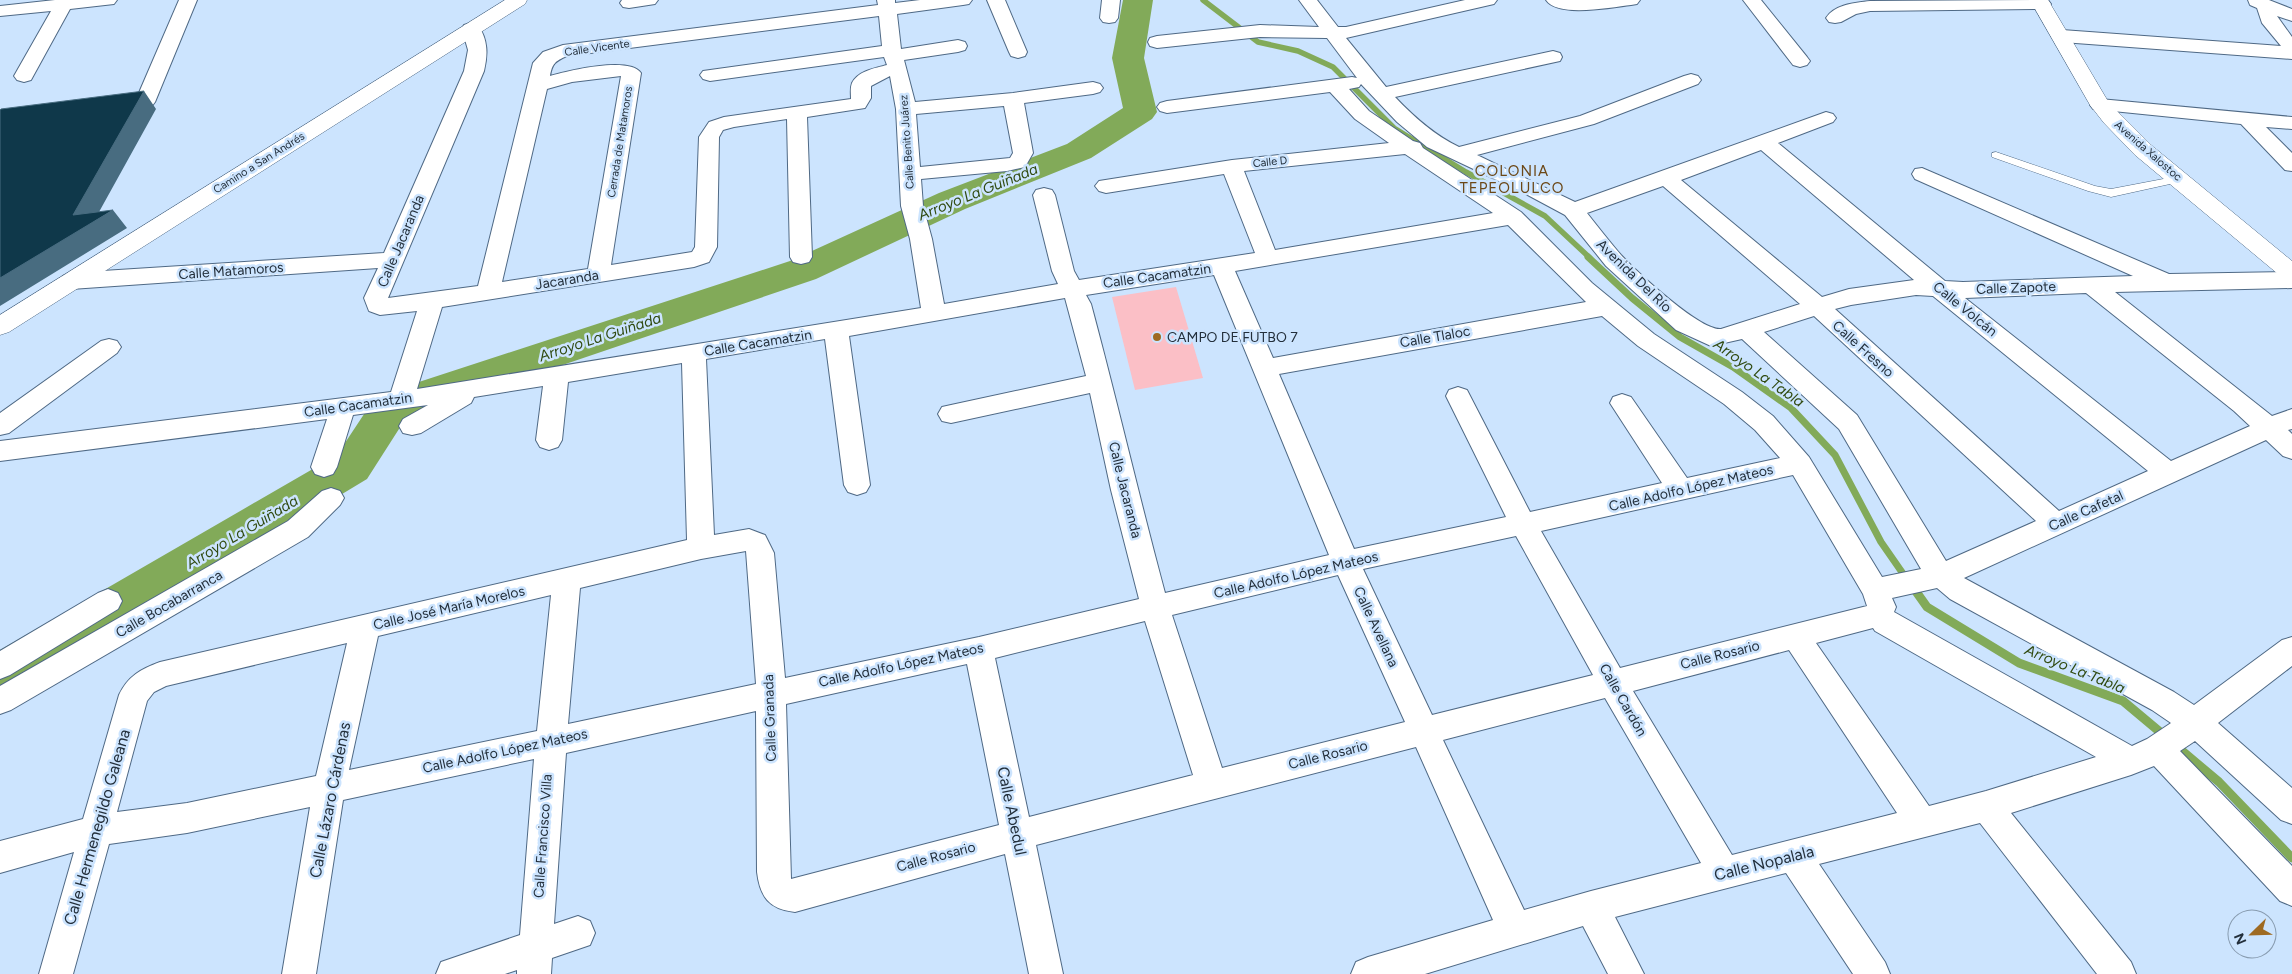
<svg xmlns="http://www.w3.org/2000/svg" width="2292" height="974" font-family="Figtree,sans-serif">
	<style>
		.green { fill: #fbbfc6 }
		.lines { fill: none; stroke-linecap: round; stroke-linejoin: round }
		.stream-far2 { stroke: #82aa59; stroke-width: 5.5 }
		.stream-far1 { stroke: #82aa59; stroke-width: 7 }
		.stream { stroke: #82aa59; stroke-width: 9 }
		.river { fill: #82aa59; fill-rule: evenodd }
		.lane-casing { stroke: #4f6985; stroke-width: 1 }
		.street-casing { stroke: #4f6985; stroke-width: 2 }
		.secondary-casing { stroke: #4f6985; stroke-width: 1 }
		.lane { fill: #fff; fill-rule: evenodd }
		.street { fill: #fff; fill-rule: evenodd }
		.secondary { fill: #fff; fill-rule: evenodd }
		.shaded-wall { fill: #486c80 }
		.building { fill: #0f384a; stroke: #486c80 }
		.poi-dot { fill: #9e6a22; stroke: #cce4fe; stroke-width: 2 }
		.labels { text-anchor: middle; dominant-baseline: central; stroke-width: 5; stroke-linejoin: round; paint-order: stroke }
		.far-street-label { font-size: 11px; fill: #232f3b; stroke: #cce4fe }
		.street-label { font-size: 14px; fill: #232f3b; stroke: #cce4fe }
		.poi-label { font-size: 14px; fill: #232f3b; stroke: #cce4fe; text-anchor: start }
		.neighbourhood-label { font-size: 15px; letter-spacing: 1px; fill: #6c4817; stroke: #cce4fe }
		.water-label { font-size: 15px; font-style: italic; fill: #304a10; stroke: #cce4fe }
		.near-street-label { font-size: 16px; fill: #232f3b; stroke: #cce4fe }
	</style>
	<rect width="100%" height="100%" fill="#cce4fe"/>
	<path class="green" d="M 1176,287 L 1203,378 L 1135,390 L 1112,297 Z"/>
	<g class="lines">
		<path class="stream-far2" d="M 1203,0 L 1258,42 L 1298,51 L 1333,67 L 1394,128 L 1466,172 L 1545,216 L 1590,258"/>
		<path class="stream-far1" d="M 1588,257 L 1632,298 L 1680,337 L 1733,367 L 1791,408 L 1835,455 L 1881,542 L 1906,578"/>
		<path class="stream" d="M 1905,576 L 1927,607 L 2019,663 L 2123,701 L 2166,737
			M 2175,745 L 2219,782 L 2292,858"/>
		<path class="river" d="M 1123,0 L 1153,0 L 1144,58 L 1157,112 L 1152,119 L 1091,158 L 965,209 L 816,279 L 406,418 L 367,479 L 17,690 L 0,696 L 0,650 L 337,455 L 376,396 L 790,261 L 939,193 L 1067,144 L 1123,108 L 1112,58 Z"/>
		<g class="lane-casing">
			<path id="lane" d="M 1996,152 L 2095,186 L 2111,189 L 2179,176 L 2185,179 L 2179,182 L 2111,197 L 2088,191 L 1992,157 L 1992,153 Z"/>
		</g>
		<g class="street-casing">
			<path id="street" d="M 55,0 L 117,0 L 114,4 L 70,9 L 31,80 L 24,82 L 17,80 L 14,76 L 51,11 L 0,16 L 0,6 Z
				M 179,0 L 197,0 L 155,102 L 152,106 L 145,108 L 138,106 L 135,102 Z
				M 622,0 L 658,0 L 655,4 L 629,8 L 623,7 L 620,3 Z
				M 877,0 L 895,0 L 895,3 L 920,0 L 972,0 L 969,4 L 963,5 L 897,14 L 901,49 L 958,40 L 965,42 L 967,46 L 965,50 L 958,52 L 904,60 L 915,102 L 1013,93 L 1093,82 L 1100,84 L 1103,88 L 1100,92 L 1093,94 L 1024,103 L 1033,153 L 1025,167 L 1007,171 L 921,179 L 923,206 L 932,239 L 944,304 L 1058,284 L 1052,271 L 1033,195 L 1036,190 L 1044,188 L 1052,190 L 1055,195 L 1074,271 L 1079,280 L 1255,253 L 1224,174 L 1106,193 L 1099,191 L 1095,186 L 1099,181 L 1232,160 L 1389,143 L 1355,119 L 1330,92 L 1167,113 L 1160,111 L 1157,107 L 1160,103 L 1167,101 L 1352,77 L 1357,78 L 1327,38 L 1260,37 L 1157,48 L 1150,46 L 1148,42 L 1150,38 L 1157,36 L 1260,25 L 1319,27 L 1299,0 L 1317,0 L 1338,27 L 1346,27 L 1465,0 L 1497,0 L 1494,4 L 1346,38 L 1386,87 L 1553,51 L 1560,53 L 1562,57 L 1560,61 L 1395,97 C 1414,117 1434,135 1459,147 L 1580,116 L 1684,76 L 1691,74 L 1698,76 L 1701,80 L 1698,84 L 1594,124 L 1477,155 L 1575,202 L 1826,112 L 1833,114 L 1836,118 L 1833,122 L 1778,143 L 1945,281 L 1963,282 L 2133,276 L 1915,179 L 1912,174 L 1915,169 L 1922,168 L 2169,274 L 2292,272 L 2292,288 L 2115,292 L 2272,416 L 2292,409 L 2292,429 L 2288,430 L 2292,434 L 2292,459 L 2283,456 L 2266,440 L 1964,578 L 2174,692 L 2194,705 L 2282,640 L 2292,637 L 2292,666 L 2218,723 L 2292,788 L 2292,824 L 2281,820 L 2195,741 L 2180,751 L 2292,866 L 2292,906 L 2280,901 L 2154,766 L 2131,775 L 2011,813 L 2131,962 L 2136,974 L 2097,974 L 1980,823 L 1819,864 L 1885,962 L 1890,974 L 1853,974 L 1786,873 L 1615,917 L 1644,974 L 1608,974 L 1583,926 L 1425,974 L 1351,974 L 1356,962 L 1368,957 L 1493,920 L 1416,747 L 1036,845 L 1063,974 L 1029,974 L 1005,854 L 795,912 C 769,909 760,897 757,872 L 756,711 L 566,753 L 554,924 L 578,916 L 590,921 L 595,933 L 590,945 L 552,958 L 551,974 L 517,974 L 517,970 L 505,974 L 436,974 L 441,962 L 520,935 L 534,759 L 343,800 L 316,974 L 282,974 L 310,807 L 187,833 L 109,844 L 73,974 L 39,974 L 74,852 L 0,873 L 0,841 L 83,819 L 119,695 C 128,676 141,669 160,662 L 687,540 L 682,363 L 568,382 L 562,440 L 558,447 L 549,450 L 540,447 L 536,440 L 543,386 L 474,397 L 471,403 L 421,433 L 412,435 L 403,433 L 399,426 L 403,419 L 428,405 L 353,415 L 337,467 L 333,474 L 324,477 L 315,474 L 311,467 L 327,419 L 0,461 L 0,441 L 391,392 L 417,311 L 380,315 L 369,311 L 364,298 L 378,268 L 71,289 L 63,286 L 60,281 L 63,276 L 71,273 L 384,253 L 464,71 L 468,50 L 462,29 L 464,25 L 471,23 L 478,25 C 488,40 488,54 484,71 L 388,298 L 478,286 L 533,63 L 543,52 L 563,45 L 878,5 ZM 879,16 L 882,46 L 703,71 L 700,75 L 703,79 L 710,81 L 884,57 L 887,65 C 875,68 858,71 852,83 C 850,88 851,94 851,99 L 724,117 L 709,122 L 699,137 L 695,247 L 692,252 L 611,265 L 641,73 C 629,56 568,71 550,76 C 552,64 555,61 567,56 ZM 621,76 L 588,269 L 502,282 L 547,89 L 572,82 ZM 890,76 L 896,109 L 901,206 L 910,239 L 921,308 L 417,389 L 442,307 L 694,267 L 709,262 L 717,247 L 719,137 L 723,130 L 734,127 L 787,119 L 790,257 L 793,262 L 801,264 L 809,262 L 812,257 L 807,117 L 865,108 L 871,98 L 871,86 ZM 1361,84 L 1397,122 L 1427,147 L 1522,192 L 1565,215 L 1606,266 L 1676,330 L 1711,346 L 1742,339 L 1839,429 L 1921,569 L 1882,577 L 1809,457 L 1773,416 L 1742,392 L 1654,334 L 1592,283 L 1521,212 L 1423,148 L 1420,143 L 1413,141 L 1369,111 L 1349,89 L 1359,87 ZM 1004,106 L 1013,153 L 1010,158 L 920,167 L 916,114 ZM 1761,150 L 1914,280 L 1849,289 L 1822,297 L 1681,180 ZM 1405,154 L 1493,213 L 1275,250 L 1244,171 ZM 1663,186 L 1800,304 L 1721,329 C 1700,331 1637,272 1621,255 C 1609,241 1598,227 1587,213 ZM 1508,225 L 1586,302 L 1273,358 L 1235,271 ZM 1214,275 L 1329,555 L 1165,593 C 1139,497 1117,400 1091,304 L 1086,295 ZM 2086,293 L 2234,411 L 2250,426 L 2171,461 L 1965,298 ZM 1916,295 L 1933,296 L 2148,471 L 2059,511 L 1835,309 L 1851,305 ZM 1065,298 L 1086,376 L 951,405 L 942,407 L 938,414 L 942,421 L 951,423 L 1090,393 L 1111,490 L 1139,599 L 979,637 L 785,678 L 774,553 L 765,535 L 749,529 L 714,535 L 706,359 L 825,339 L 844,485 L 848,492 L 857,495 L 866,492 L 870,485 L 849,336 ZM 1602,316 L 1638,346 L 1724,404 L 1755,430 L 1780,458 L 1687,478 L 1631,397 L 1622,394 L 1613,397 L 1610,403 L 1662,483 L 1530,512 L 1467,390 L 1458,387 L 1449,390 L 1446,396 L 1506,517 L 1354,549 L 1279,374 ZM 1814,316 L 2036,521 L 1946,561 L 1857,415 L 1764,332 ZM 1793,475 L 1863,594 L 1867,606 L 1620,668 L 1541,531 ZM 1516,536 L 1593,675 L 1432,715 L 1363,569 ZM 746,551 L 756,684 L 568,724 L 580,588 L 701,559 ZM 1338,575 L 1405,722 L 1222,768 L 1172,615 ZM 1937,588 L 1950,599 L 2152,710 L 2171,723 L 2147,739 L 2132,746 L 1894,612 L 1896,607 L 1892,598 ZM 551,595 L 537,731 L 349,770 L 378,636 ZM 1145,621 L 1193,775 L 1029,817 L 995,658 ZM 1873,628 L 1875,631 L 2096,757 L 1986,791 L 1929,806 L 1816,643 ZM 347,643 L 316,776 L 187,803 L 117,812 L 147,701 L 154,692 L 166,686 ZM 1789,650 L 1897,813 L 1732,855 L 1633,691 ZM 967,664 L 999,825 L 791,879 L 786,704 ZM 1605,698 L 1701,863 L 1591,891 L 1524,910 L 1443,740 Z
				M 987,0 L 1005,0 L 1027,52 L 1025,56 L 1018,58 L 1011,56 L 1009,52 Z
				M 1102,0 L 1120,0 L 1118,18 L 1115,22 L 1109,23 L 1103,22 L 1100,18 Z
				M 1546,0 L 1640,0 L 1637,4 L 1631,5 C 1612,7 1558,18 1546,0 Z
				M 1743,0 L 1761,0 L 1807,57 L 1810,61 L 1807,65 L 1800,67 L 1793,65 Z
				M 2048,0 L 2051,4 L 2048,8 L 2042,9 L 1870,11 L 1856,14 L 1841,22 L 1835,23 L 1829,22 L 1826,18 C 1835,4 1855,3 1870,1 Z
				M 2248,0 L 2269,0 L 2292,9 L 2292,21 L 2277,16 L 2292,37 L 2292,59 L 2062,42 L 2055,40 L 2053,36 L 2055,32 L 2062,30 L 2281,46 L 2262,23 L 2257,8 L 2250,5 Z
				M 2100,99 L 2292,117 L 2292,129 L 2266,127 L 2292,153 L 2292,171 L 2285,170 L 2241,124 L 2093,109 L 2090,105 L 2093,101 Z
				M 109,339 L 117,341 L 121,347 L 117,353 L 9,433 L 0,435 L 0,413 L 101,341 Z
				M 331,488 L 340,491 L 344,498 L 340,505 L 308,537 L 11,710 L 0,714 L 0,686 L 288,521 L 322,491 Z
				M 108,589 L 118,593 L 122,601 L 118,609 L 10,675 L 0,679 L 0,651 L 98,593 Z"/>
		</g>
		<g class="secondary-casing">
			<path id="secondary" d="M 505,0 L 527,0 L 525,4 L 9,332 L 0,335 L 0,315 Z
				M 2030,0 L 2048,0 L 2109,103 L 2151,145 L 2292,261 L 2292,281 L 2284,279 L 2135,155 L 2104,123 L 2090,105 Z"/>
		</g>
		<use href="#lane" class="lane"/>
		<use href="#street" class="street"/>
		<use href="#secondary" class="secondary"/>
	</g>
	<path class="shaded-wall" d="M 144,91 L 156,109 L 94,221 L 113,210 L 127,228 L 0,306 L 0,278 Z"/>
	<path class="building" d="M 144,91 L 73,215 L 113,210 L 0,278 L 0,110 L 1,109 Z"/>
	<circle class="poi-dot" cx="1157" cy="337" r="5"/>
	<g class="labels">
		<g class="far-street-label">
			<text transform="translate(597 48) rotate(-8)">Calle Vicente</text>
			<text transform="translate(620 142) rotate(-81)">Cerrada de Matamoros</text>
			<text transform="translate(907 142) rotate(-94)">Calle Benito Juárez</text>
			<text transform="translate(2148 151) rotate(41)">Avenida Xalostoc</text>
			<text transform="translate(1270 162) rotate(-6)">Calle D</text>
			<text transform="translate(259 163) rotate(-32)">Camino a San Andrés</text>
		</g>
		<g class="street-label">
			<text transform="translate(401 241) rotate(-67)">Calle Jacaranda</text>
			<text transform="translate(231 271) rotate(-4)">Calle Matamoros</text>
			<text transform="translate(1157 276) rotate(-8)">Calle Cacamatzin</text>
			<text transform="translate(1634 276) rotate(44)">Avenida Del Río</text>
			<text transform="translate(567 280) rotate(-9)">Jacaranda</text>
			<text transform="translate(2016 288) rotate(-2)">Calle Zapote</text>
			<text transform="translate(1965 309) rotate(39)">Calle Volcán</text>
			<text transform="translate(1435 337) rotate(-10)">Calle Tlaloc</text>
			<text transform="translate(758 343) rotate(-9)">Calle Cacamatzin</text>
			<text transform="translate(1863 349) rotate(42)">Calle Fresno</text>
			<text transform="translate(358 405) rotate(-8)">Calle Cacamatzin</text>
			<text transform="translate(1691 488) rotate(-13)">Calle Adolfo López Mateos</text>
			<text transform="translate(1125 490) rotate(76)">Calle Jacaranda</text>
			<text transform="translate(2086 511) rotate(-24)">Calle Cafetal</text>
			<text transform="translate(1296 575) rotate(-13)">Calle Adolfo López Mateos</text>
			<text transform="translate(169 604) rotate(-30)">Calle Bocabarranca</text>
			<text transform="translate(449 608) rotate(-13)">Calle José María Morelos</text>
			<text transform="translate(1376 627) rotate(65)">Calle Avellana</text>
			<text transform="translate(1720 655) rotate(-14)">Calle Rosario</text>
			<text transform="translate(901 665) rotate(-12)">Calle Adolfo López Mateos</text>
			<text transform="translate(1623 700) rotate(60)">Calle Cardón</text>
			<text transform="translate(770 718) rotate(-92)">Calle Granada</text>
			<text transform="translate(505 751) rotate(-12)">Calle Adolfo López Mateos</text>
			<text transform="translate(1328 755) rotate(-14)">Calle Rosario</text>
			<text transform="translate(543 836) rotate(-86)">Calle Francisco Villa</text>
			<text transform="translate(936 857) rotate(-15)">Calle Rosario</text>
		</g>
		<g class="poi-label">
			<text x="1167" y="337">CAMPO DE FUTBO 7</text>
		</g>
		<g class="neighbourhood-label">
			<text x="1512" y="171">COLONIA<tspan x="1512" dy="17">TEPEOLULCO</tspan></text>
		</g>
		<g class="water-label">
			<text transform="translate(978 192) rotate(-22)">Arroyo La Guiñada</text>
			<text transform="translate(600 337) rotate(-18)">Arroyo La Guiñada</text>
			<text transform="translate(1759 373) rotate(35)">Arroyo La Tabla</text>
			<text transform="translate(242 532) rotate(-31)">Arroyo La Guiñada</text>
			<text transform="translate(2075 669) rotate(22)">Arroyo La Tabla</text>
		</g>
		<g class="near-street-label">
			<text transform="translate(330 800) rotate(-79)">Calle Lázaro Cárdenas</text>
			<text transform="translate(1012 811) rotate(78)">Calle Abedul</text>
			<text transform="translate(97 827) rotate(-74)">Calle Hermenegildo Galeana</text>
			<text transform="translate(1764 863) rotate(-14)">Calle Nopalala</text>
		</g>
	</g>
	<g transform="translate(2252 934) rotate(247)"><circle r="24" fill="#cce4fe" stroke="#889cb0"/>
	<path d="M0-4L9 19L0 12L-9 19Z" fill="#9e6a22"/>
	<text y="-8" font-size="14" font-weight="bold" text-anchor="middle" fill="#232f3b">N</text>
	</g>
</svg>
